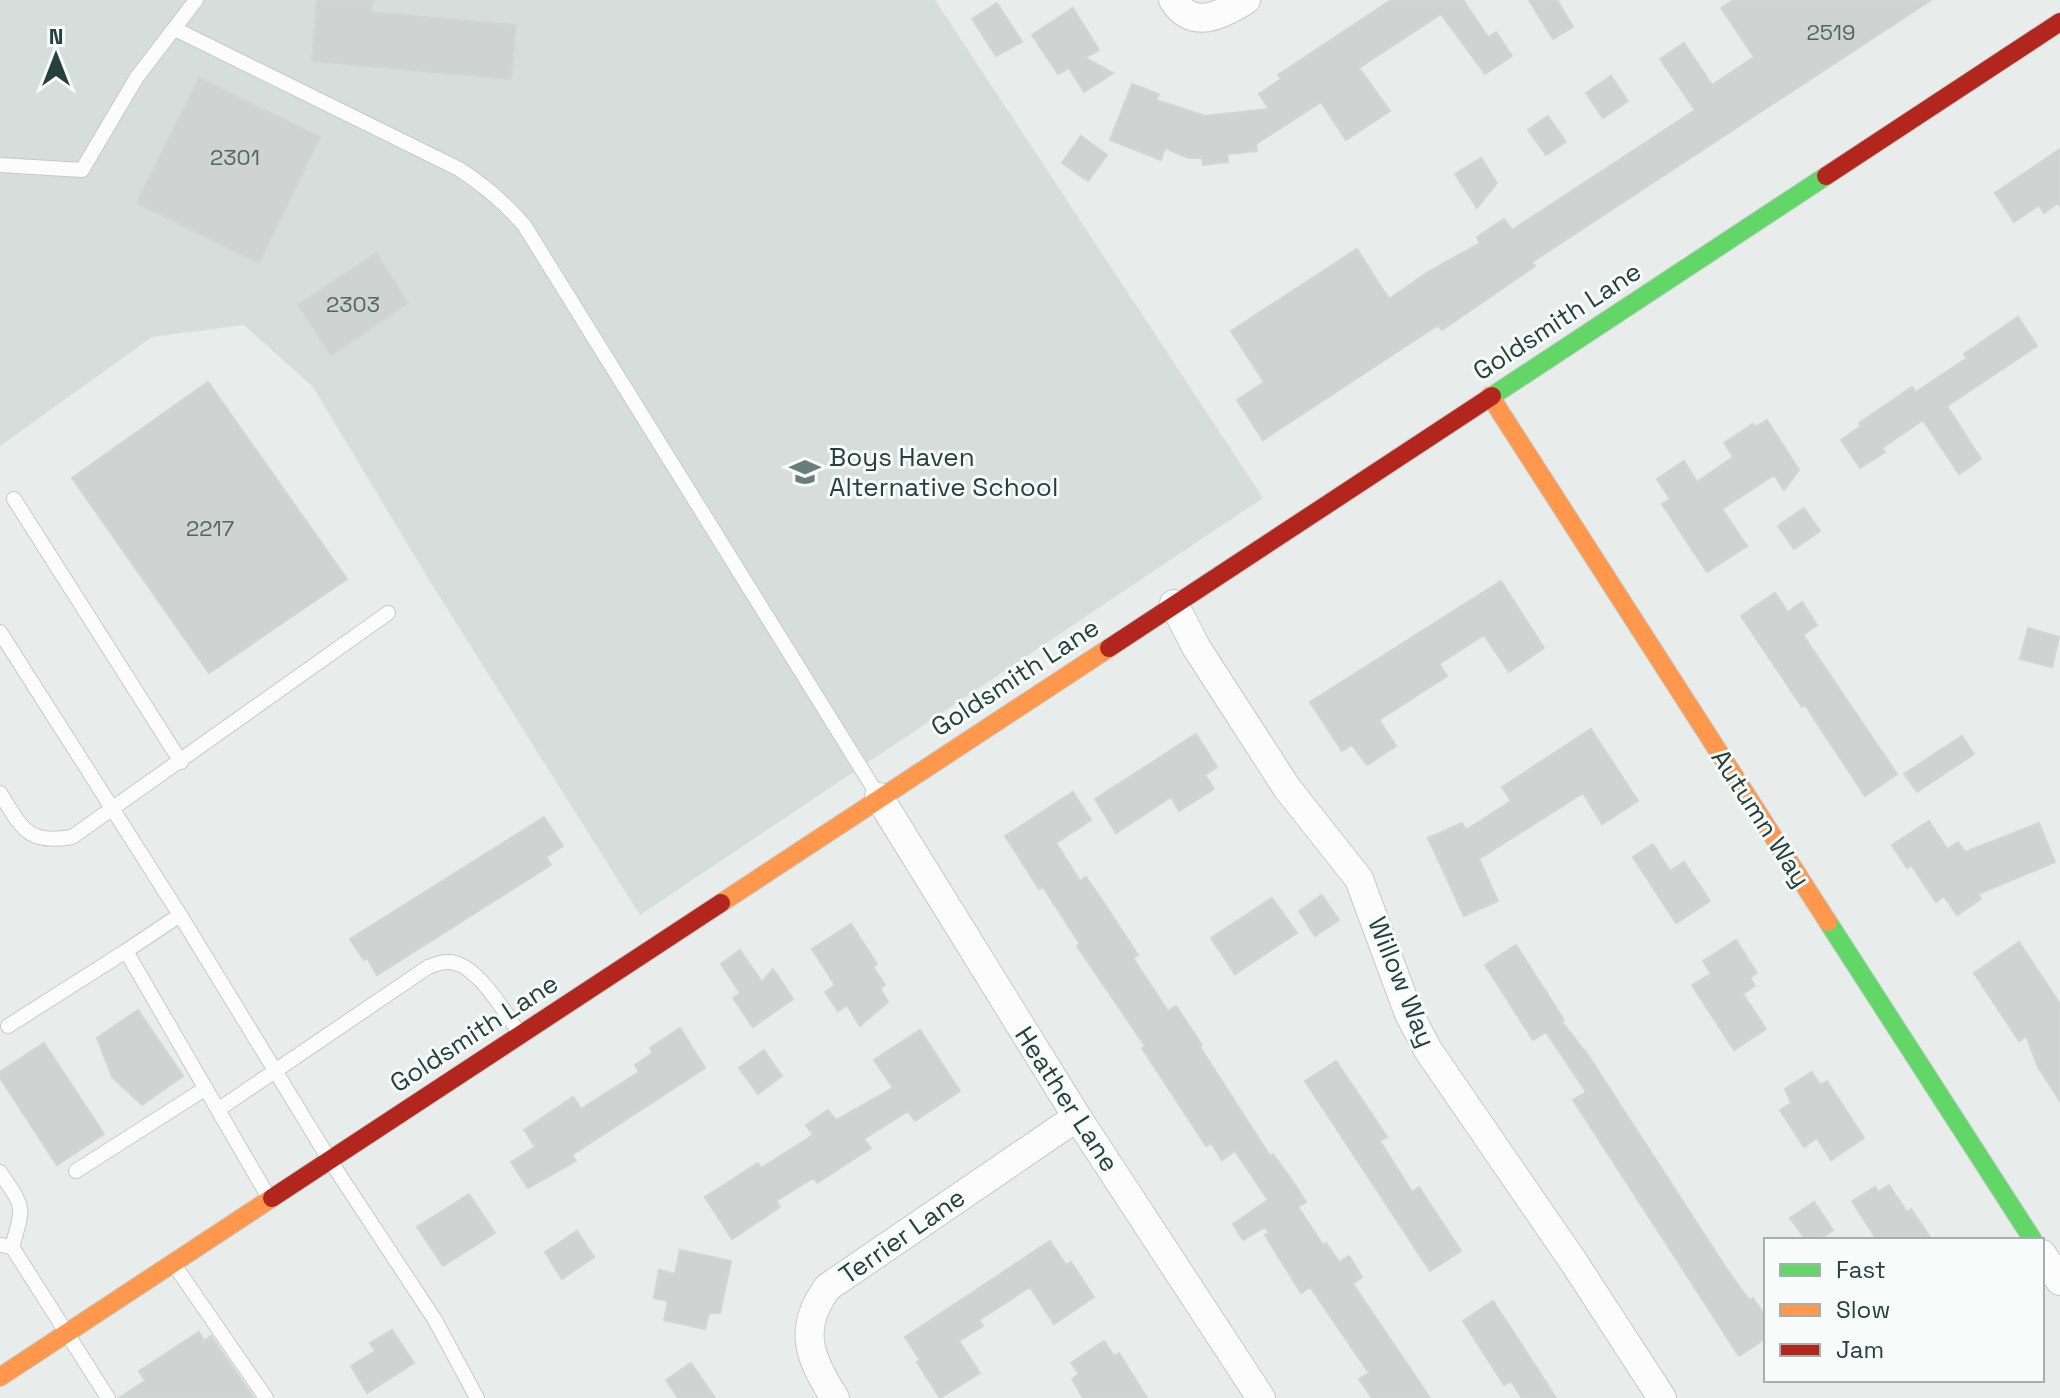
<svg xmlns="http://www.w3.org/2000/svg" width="2060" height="1398" font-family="'Space Grotesk',sans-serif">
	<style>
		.built { fill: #d6dedb }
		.building { fill: #cfd4d2; stroke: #d1d6d4; stroke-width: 2 }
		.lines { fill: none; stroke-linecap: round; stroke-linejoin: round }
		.lane-casing { stroke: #c5cac8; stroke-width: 16 }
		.street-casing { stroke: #c5cac8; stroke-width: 30 }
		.fast-casing { stroke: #c3cbc8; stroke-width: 20 }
		.slow-casing { stroke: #c3cbc8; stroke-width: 20 }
		.jam-casing { stroke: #c3cbc8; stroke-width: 20 }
		.lane { stroke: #fcfcfc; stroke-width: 14 }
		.street { stroke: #fcfcfc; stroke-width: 28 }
		.fast { stroke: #63d668; stroke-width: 18 }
		.slow { stroke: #ff974d; stroke-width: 18 }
		.jam { stroke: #b3261e; stroke-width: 18 }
		.labels { text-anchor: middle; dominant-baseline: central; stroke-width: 6; stroke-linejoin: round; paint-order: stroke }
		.number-label { font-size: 22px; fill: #506761 }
		.street-label { font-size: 26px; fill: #24423a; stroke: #f7fbf9 }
		.poi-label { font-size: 26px; fill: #24423a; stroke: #f7fbf9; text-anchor: start }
	</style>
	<rect width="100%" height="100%" fill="#e8edeb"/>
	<path class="built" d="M 0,0 L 935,0 L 1263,498 L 640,915 L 429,580 L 313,387 L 244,325 L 152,337 L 0,446 Z"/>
	<path class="building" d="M 317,0 L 373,0 L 371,12 L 516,25 L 511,79 L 312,61 Z
		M 1391,0 L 1463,0 L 1488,37 L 1496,32 L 1512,56 L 1485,74 L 1441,14 L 1359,68 L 1390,111 L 1346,140 L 1321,102 L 1256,144 L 1257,151 L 1227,154 L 1228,162 L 1203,165 L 1202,158 L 1189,158 L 1165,148 L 1161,160 L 1110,140 L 1132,84 L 1159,94 L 1156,100 L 1205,116 L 1269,109 L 1259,94 L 1281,79 L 1278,75 Z
		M 1529,0 L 1557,0 L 1573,27 L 1553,39 Z
		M 1734,0 L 1931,0 L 1532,262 L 1535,266 L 1442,330 L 1438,325 L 1263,440 L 1237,400 L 1264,382 L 1231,331 L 1357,249 L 1389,299 L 1428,272 L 1480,243 L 1477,237 L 1504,219 L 1512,230 L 1695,110 L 1660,59 L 1684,43 L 1712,85 L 1754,57 L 1721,8 Z
		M 997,3 L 1022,42 L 996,56 L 972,19 Z
		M 1073,8 L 1099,50 L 1086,58 L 1113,73 L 1084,92 L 1069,68 L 1058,74 L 1032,35 Z
		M 1611,76 L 1628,101 L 1603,118 L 1586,93 Z
		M 199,78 L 320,137 L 259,263 L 137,203 Z
		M 1548,116 L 1566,142 L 1546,155 L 1528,130 Z
		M 1081,136 L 1107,155 L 1088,181 L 1062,163 Z
		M 2060,149 L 2060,206 L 2058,203 L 2044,213 L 2039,205 L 2014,222 L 1995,193 Z
		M 1481,158 L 1497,183 L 1477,208 L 1455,174 Z
		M 376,253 L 408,303 L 331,355 L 298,305 Z
		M 2018,317 L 2037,346 L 1947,406 L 1981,459 L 1959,474 L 1923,420 L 1882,448 L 1885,452 L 1860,468 L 1841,440 L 1861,426 L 1859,423 L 1912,387 L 1916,392 L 1967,358 L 1964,354 Z
		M 208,382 L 347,579 L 209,673 L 72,478 Z
		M 1767,420 L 1799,470 L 1784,490 L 1774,475 L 1722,509 L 1747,546 L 1707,572 L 1662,504 L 1670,499 L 1657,479 L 1684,461 L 1697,482 L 1733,457 L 1724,443 L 1753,424 L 1755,427 Z
		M 1804,508 L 1820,531 L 1794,549 L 1778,526 Z
		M 1501,581 L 1544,648 L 1509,672 L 1484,635 L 1439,664 L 1447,676 L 1379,720 L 1396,746 L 1367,765 L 1352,745 L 1342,751 L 1310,702 Z
		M 1775,593 L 1788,612 L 1802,602 L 1817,625 L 1803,635 L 1897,774 L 1865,796 L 1805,705 L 1802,707 L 1741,616 Z
		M 2028,628 L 2059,637 L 2052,667 L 2020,659 Z
		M 1591,729 L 1638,801 L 1602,824 L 1583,793 L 1479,859 L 1498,901 L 1464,916 L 1428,838 L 1462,823 L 1466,830 L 1511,801 L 1502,787 Z
		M 1196,734 L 1217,767 L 1205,775 L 1214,789 L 1179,811 L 1171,797 L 1116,833 L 1095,799 Z
		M 1962,736 L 1974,754 L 1917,792 L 1904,774 Z
		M 1073,792 L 1091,820 L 1056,843 L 1080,881 L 1086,877 L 1106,906 L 1138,955 L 1133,958 L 1168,1011 L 1176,1006 L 1202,1045 L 1200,1047 L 1270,1156 L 1273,1154 L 1294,1183 L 1306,1202 L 1298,1207 L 1323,1245 L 1326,1243 L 1339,1262 L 1349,1256 L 1362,1277 L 1353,1284 L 1430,1398 L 1372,1398 L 1359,1379 L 1369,1373 L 1310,1287 L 1301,1293 L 1265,1235 L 1269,1233 L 1265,1227 L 1243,1240 L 1233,1224 L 1268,1200 L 1235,1151 L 1222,1160 L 1211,1143 L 1206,1146 L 1142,1048 L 1145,1046 L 1077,946 L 1080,944 L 1043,887 L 1039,889 L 1005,836 Z
		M 544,817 L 563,846 L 546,857 L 551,865 L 377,975 L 367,958 L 364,960 L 350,939 Z
		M 1929,821 L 1947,849 L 1958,842 L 1965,852 L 2039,823 L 2055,862 L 1978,894 L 1981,899 L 1957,915 L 1944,896 L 1936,902 L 1911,865 L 1907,868 L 1892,845 Z
		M 1653,844 L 1670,871 L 1684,862 L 1710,901 L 1676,923 L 1633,857 Z
		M 1322,895 L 1339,920 L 1315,936 L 1299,911 Z
		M 1272,898 L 1297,933 L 1235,974 L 1211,938 Z
		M 851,924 L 877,964 L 873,967 L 885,985 L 880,988 L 888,1002 L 860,1026 L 847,1005 L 838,1011 L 825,992 L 835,985 L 812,949 Z
		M 1736,940 L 1757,973 L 1750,978 L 1755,986 L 1743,994 L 1766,1029 L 1734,1050 L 1692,985 L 1711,974 L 1703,961 Z
		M 2019,942 L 2060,1004 L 2060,1101 L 2038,1067 L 2026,1036 L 2019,1041 L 1974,973 Z
		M 1516,945 L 1564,1020 L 1562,1022 L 1588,1055 L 1726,1268 L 1749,1300 L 1753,1298 L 1766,1317 L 1766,1338 L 1739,1356 L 1573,1100 L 1586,1092 L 1546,1032 L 1533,1040 L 1485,965 Z
		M 740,950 L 762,982 L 773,969 L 793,999 L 753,1027 L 733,998 L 740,993 L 721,964 Z
		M 138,1010 L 183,1076 L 142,1105 L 112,1077 L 97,1038 Z
		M 680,1028 L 705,1068 L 572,1155 L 576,1161 L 528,1188 L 511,1162 L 535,1147 L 524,1130 L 573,1097 L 581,1109 L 617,1086 L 639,1072 L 635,1065 L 653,1053 L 650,1048 Z
		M 920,1030 L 960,1091 L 915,1121 L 908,1111 L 864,1139 L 871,1148 L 817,1183 L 813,1178 L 776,1201 L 780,1207 L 732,1239 L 705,1197 L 758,1163 L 761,1168 L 813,1135 L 806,1125 L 828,1110 L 836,1120 L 893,1088 L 874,1060 Z
		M 44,1043 L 104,1134 L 57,1165 L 0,1078 L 0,1072 Z
		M 764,1050 L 782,1076 L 758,1094 L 739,1068 Z
		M 1336,1061 L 1387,1137 L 1380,1141 L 1412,1192 L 1419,1187 L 1461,1251 L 1430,1271 L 1305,1081 Z
		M 1812,1072 L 1820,1085 L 1827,1081 L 1864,1138 L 1831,1160 L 1817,1138 L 1804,1147 L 1780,1110 L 1791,1103 L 1785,1089 Z
		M 1889,1185 L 1907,1212 L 1911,1209 L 1932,1240 L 1877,1240 L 1852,1201 L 1875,1187 L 1878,1192 Z
		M 469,1194 L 495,1233 L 443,1266 L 417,1227 Z
		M 1814,1202 L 1833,1230 L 1819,1240 L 1806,1240 L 1790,1218 Z
		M 577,1231 L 594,1257 L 562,1279 L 545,1252 Z
		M 1050,1241 L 1066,1265 L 1071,1262 L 1094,1297 L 1054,1324 L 1030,1287 L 979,1320 L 983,1326 L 959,1341 L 980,1373 L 940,1398 L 917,1362 L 920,1360 L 905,1337 Z
		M 680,1250 L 731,1261 L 720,1313 L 709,1313 L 705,1329 L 664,1320 L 668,1301 L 654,1298 L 659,1270 L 675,1274 Z
		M 1493,1301 L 1535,1365 L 1556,1398 L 1522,1398 L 1511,1381 L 1504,1385 L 1463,1321 Z
		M 392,1330 L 414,1363 L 367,1393 L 351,1366 L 375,1351 L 370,1343 Z
		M 199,1332 L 204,1341 L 211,1336 L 254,1398 L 119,1398 L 145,1381 L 139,1371 Z
		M 1104,1341 L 1114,1356 L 1119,1353 L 1147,1398 L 1083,1398 L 1072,1379 L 1079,1374 L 1071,1363 Z
		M 691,1363 L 715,1398 L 678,1398 L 666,1380 Z"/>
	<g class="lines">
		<g class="lane-casing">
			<path id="lane" d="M 175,29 L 459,169 C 484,185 504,202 524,225 L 879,797
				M 0,165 L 82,170 L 137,77 L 196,0
				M 14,499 L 181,762
				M 0,632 L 180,915
				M 0,793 C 22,828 27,845 72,837 L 388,613
				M 126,951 L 180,915 L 329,1159 L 435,1320 L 477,1398
				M 8,1026 L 126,951 L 269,1198
				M 219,1109 L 428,967 C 434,965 441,962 447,962 C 475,960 505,1013 520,1034
				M 76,1171 L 206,1088
				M 0,1172 C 24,1209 25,1203 12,1247
				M 0,1245 L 12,1247 L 108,1398
				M 173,1263 L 266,1398"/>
		</g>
		<g class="street-casing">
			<path id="street" d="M 1173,0 C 1193,31 1222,15 1246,0
				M 1174,604 L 1196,647 L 1287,788 L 1359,879 L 1409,1014 L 1428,1050 L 1575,1264 L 1662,1398
				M 879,797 L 1077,1117 L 1261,1398
				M 2042,1254 L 2060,1281
				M 835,1398 C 809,1358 797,1328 828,1287 L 1077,1117"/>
		</g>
		<g class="fast-casing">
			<path id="fast" d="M 1492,396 L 1826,176
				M 1828,922 L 2033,1240"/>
		</g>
		<g class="slow-casing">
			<path id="slow" d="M 1490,396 L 1828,922
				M 721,903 L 1109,648
				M 0,1377 L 272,1198"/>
		</g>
		<g class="jam-casing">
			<path id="jam" d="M 1826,176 L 2060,22
				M 1109,648 L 1492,396
				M 272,1198 L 721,903"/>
		</g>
		<use href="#lane" class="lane"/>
		<use href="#street" class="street"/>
		<use href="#fast" class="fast"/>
		<use href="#slow" class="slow"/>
		<use href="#jam" class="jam"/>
	</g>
	<defs>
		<g id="school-bare" transform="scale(2.4)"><path d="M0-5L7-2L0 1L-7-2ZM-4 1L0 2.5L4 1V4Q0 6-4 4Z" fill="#697e78" stroke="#f7fbf9" stroke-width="2.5" paint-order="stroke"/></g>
	</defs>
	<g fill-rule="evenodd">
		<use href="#school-bare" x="805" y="472"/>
	</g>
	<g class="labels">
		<g class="number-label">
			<text x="1831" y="32">2519</text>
			<text x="235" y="157">2301</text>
			<text x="353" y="304">2303</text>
			<text x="210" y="528">2217</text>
		</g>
		<g class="street-label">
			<text transform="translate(1557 321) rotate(-33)">Goldsmith Lane</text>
			<text transform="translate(1015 677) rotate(-33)">Goldsmith Lane</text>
			<text transform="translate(1761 818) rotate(57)">Autumn Way</text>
			<text transform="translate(1402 982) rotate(68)">Willow Way</text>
			<text transform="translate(474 1033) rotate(-33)">Goldsmith Lane</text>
			<text transform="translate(1067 1099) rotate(57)">Heather Lane</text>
			<text transform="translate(902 1236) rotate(-35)">Terrier Lane</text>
		</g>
		<g class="poi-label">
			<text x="829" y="457">Boys Haven<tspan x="829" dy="30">Alternative School</tspan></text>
		</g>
	</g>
	<rect x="1764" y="1238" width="280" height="144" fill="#f7fbf9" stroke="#a3b1ad" stroke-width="2"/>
	<rect x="1780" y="1264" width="40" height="12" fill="#63d668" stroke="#a3b1ad" stroke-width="2"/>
	<text x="1836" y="1278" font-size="24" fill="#24423a">Fast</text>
	<rect x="1780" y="1304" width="40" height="12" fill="#ff974d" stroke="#a3b1ad" stroke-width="2"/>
	<text x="1836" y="1318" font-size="24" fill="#24423a">Slow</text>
	<rect x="1780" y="1344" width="40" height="12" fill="#b3261e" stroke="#a3b1ad" stroke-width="2"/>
	<text x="1836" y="1358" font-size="24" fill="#24423a">Jam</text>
	<g transform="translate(56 56)" stroke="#f7fbf9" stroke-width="6" paint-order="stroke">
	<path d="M0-6L14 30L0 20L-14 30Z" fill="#24423a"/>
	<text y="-12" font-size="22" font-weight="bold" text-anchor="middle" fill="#24423a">N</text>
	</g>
</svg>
